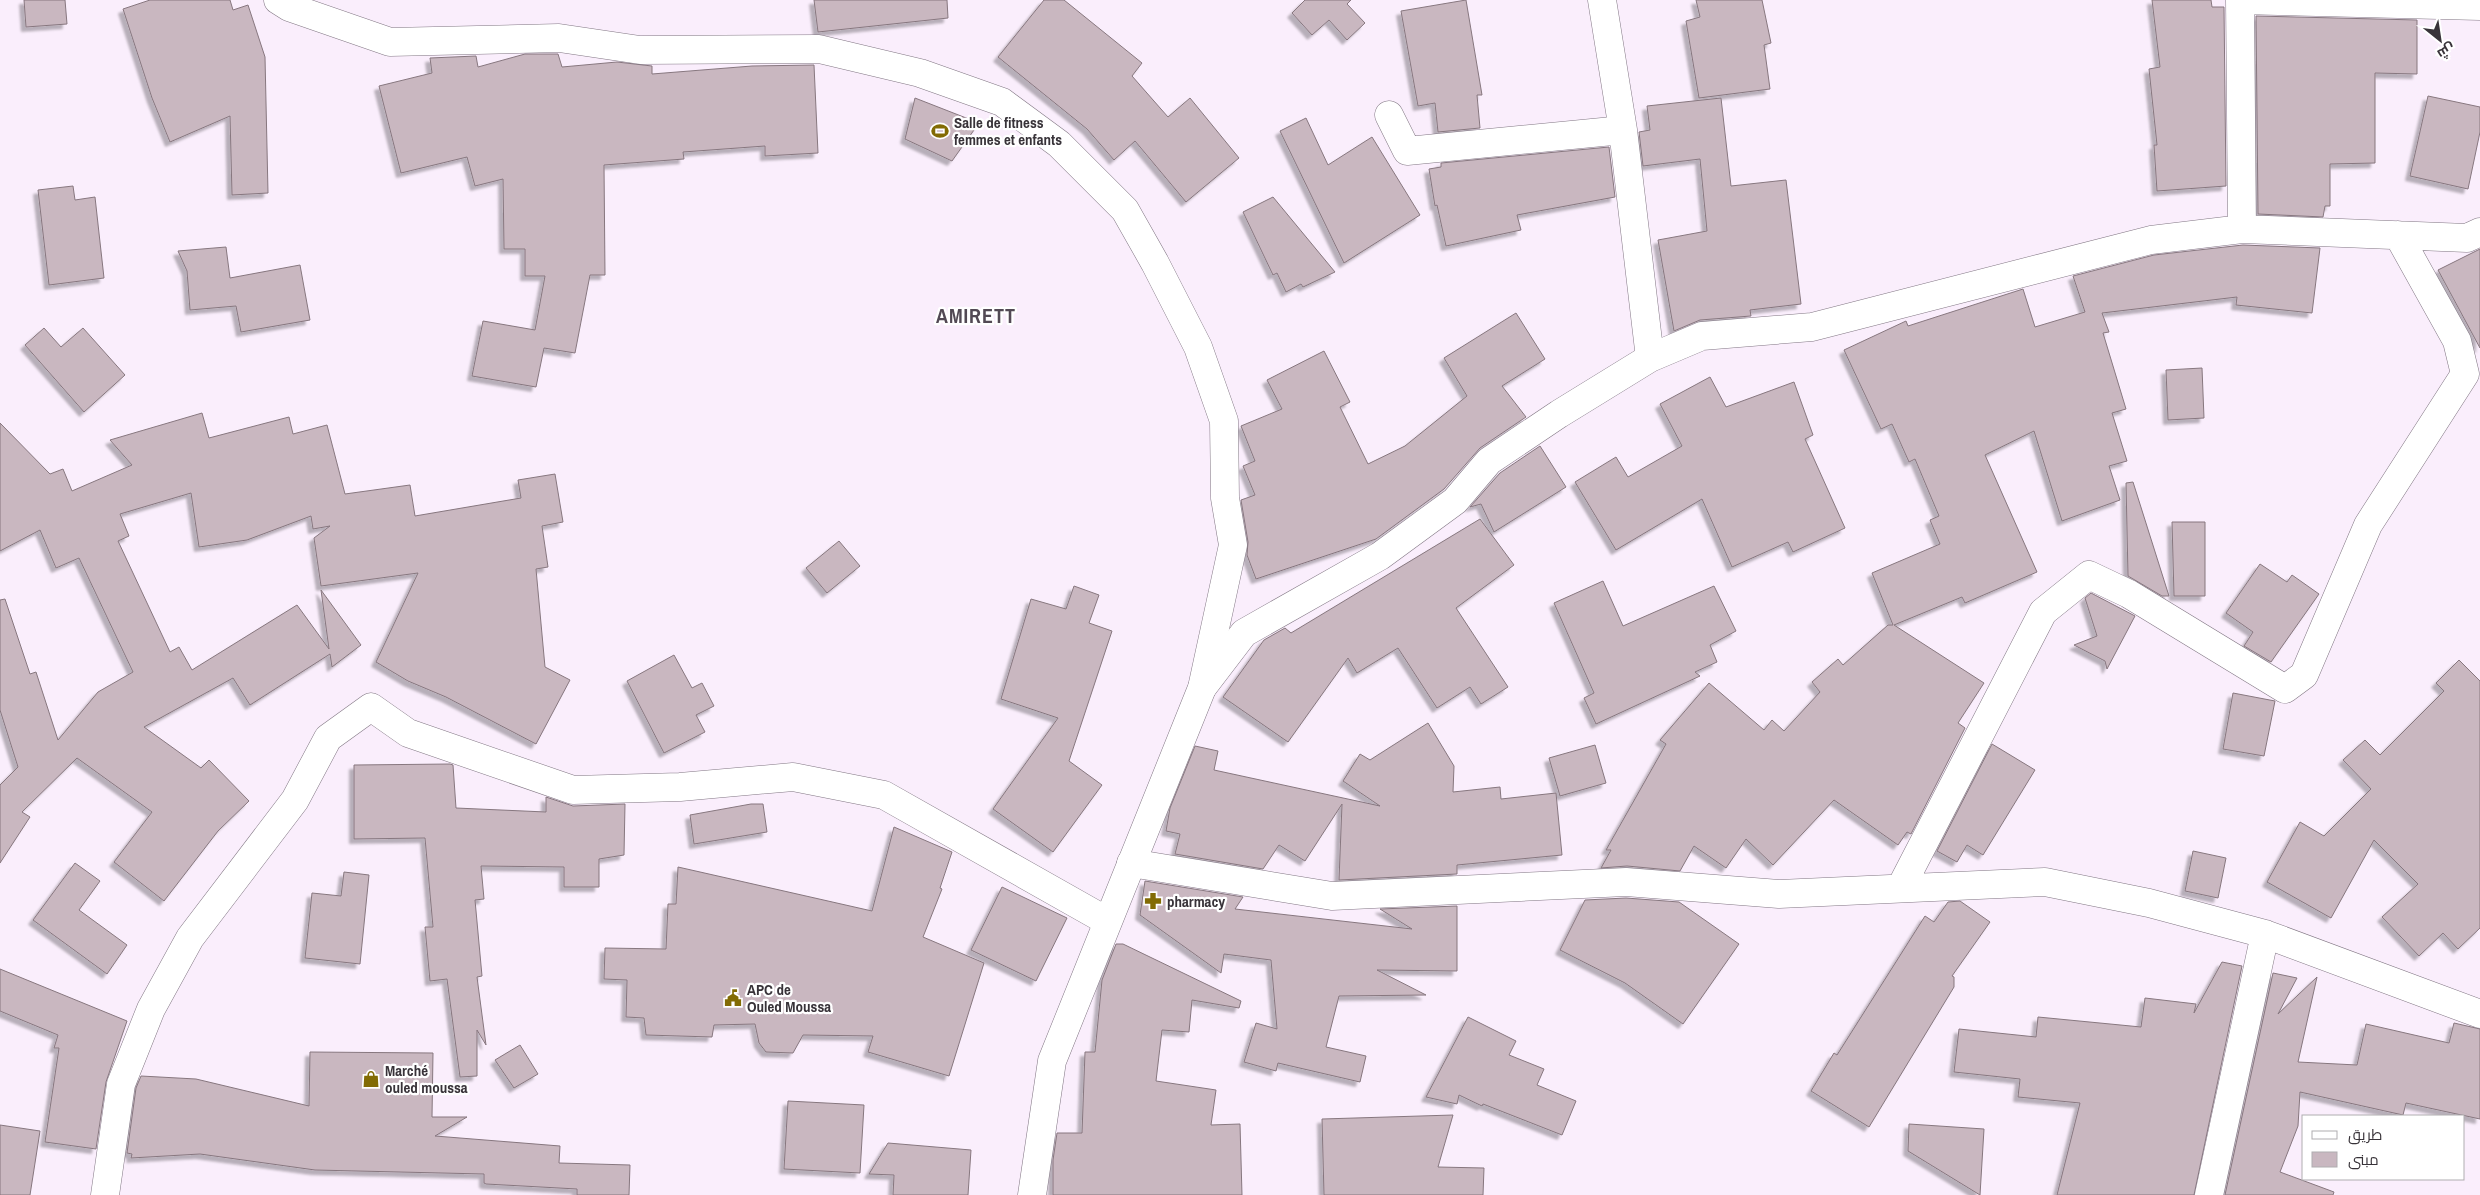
<svg xmlns="http://www.w3.org/2000/svg" width="2480" height="1195" font-family="'Archivo Narrow',Cairo,sans-serif">
	<style>
		.building { fill: #c9b7c0; stroke: #87777f; filter: url(#shadow) }
		.lines { fill: none; stroke-linecap: round; stroke-linejoin: round }
		.minor-casing { stroke: #827784; stroke-width: 29 }
		.tertiary-casing { stroke: #827784; stroke-width: 29 }
		.minor { stroke: #fff; stroke-width: 28 }
		.tertiary { stroke: #fff; stroke-width: 28 }
		.labels { text-anchor: middle; dominant-baseline: central; stroke-width: 4.5; stroke-linejoin: round; paint-order: stroke }
		.poi-label { font-size: 15px; font-weight: bold; fill: #383339; stroke: #fff; text-anchor: start }
		.district-label { font-size: 20px; font-weight: bold; letter-spacing: 1px; fill: #524954; stroke: #fff }
	</style>
	<defs>
		<filter id="shadow"><feDropShadow dx="-4.5" dy="4.5" stdDeviation="1" flood-color="#0004"/></filter>
	</defs>
	<rect width="100%" height="100%" fill="#faeefc"/>
	<path class="building" d="M 24,0 L 65,0 L 67,24 L 26,27 Z
		M 150,0 L 230,0 L 233,10 L 248,5 L 265,57 L 268,193 L 232,195 L 230,116 L 170,142 L 152,98 L 123,9 Z
		M 814,0 L 947,0 L 948,18 L 818,32 Z
		M 1044,0 L 1064,0 L 1142,63 L 1132,76 L 1168,117 L 1190,98 L 1239,158 L 1186,202 L 1135,141 L 1114,160 L 1087,129 L 998,57 Z
		M 1305,0 L 1351,0 L 1347,4 L 1365,23 L 1347,40 L 1329,20 L 1312,35 L 1292,13 Z
		M 1466,0 L 1482,95 L 1477,95 L 1480,128 L 1438,132 L 1435,103 L 1418,106 L 1401,11 Z
		M 1696,0 L 1762,0 L 1771,43 L 1764,45 L 1770,89 L 1699,98 L 1686,21 L 1700,17 Z
		M 2152,0 L 2211,0 L 2212,7 L 2224,7 L 2226,186 L 2157,191 L 2154,145 L 2157,145 L 2149,69 L 2160,67 Z
		M 2256,16 L 2417,20 L 2417,74 L 2375,73 L 2375,163 L 2330,164 L 2330,206 L 2325,206 L 2323,217 L 2258,214 Z
		M 525,54 L 558,54 L 562,67 L 617,62 L 652,66 L 652,74 L 752,66 L 814,65 L 818,153 L 765,156 L 765,146 L 683,152 L 684,159 L 604,165 L 605,275 L 590,275 L 575,353 L 544,348 L 536,387 L 472,376 L 483,321 L 535,330 L 545,276 L 525,276 L 525,249 L 504,249 L 503,179 L 475,186 L 467,157 L 401,173 L 379,86 L 432,73 L 430,58 L 476,56 L 478,67 Z
		M 2428,96 L 2480,107 L 2480,132 L 2468,189 L 2410,176 Z
		M 915,98 L 979,123 L 952,161 L 905,139 Z
		M 1721,98 L 1731,186 L 1786,180 L 1801,304 L 1750,310 L 1751,316 L 1700,320 L 1674,331 L 1658,240 L 1707,231 L 1700,159 L 1643,166 L 1639,132 L 1650,130 L 1647,106 Z
		M 1306,118 L 1328,165 L 1372,137 L 1420,215 L 1344,263 L 1280,131 Z
		M 1609,147 L 1615,197 L 1517,215 L 1521,230 L 1446,246 L 1437,205 L 1435,206 L 1429,169 L 1441,167 L 1441,163 Z
		M 73,186 L 75,200 L 95,197 L 104,278 L 49,285 L 38,190 Z
		M 1273,197 L 1335,272 L 1303,287 L 1301,284 L 1286,292 L 1277,273 L 1273,275 L 1243,212 Z
		M 2243,245 L 2320,248 L 2312,313 L 2236,305 L 2237,297 L 2102,313 L 2109,332 L 2103,333 L 2126,409 L 2112,413 L 2127,461 L 2109,466 L 2120,500 L 2062,521 L 2034,431 L 1985,455 L 2037,572 L 1965,603 L 1962,597 L 1894,625 L 1984,683 L 1958,723 L 1965,728 L 1911,834 L 1907,832 L 1898,845 L 1834,800 L 1773,865 L 1746,839 L 1726,868 L 1694,846 L 1680,871 L 1627,866 L 1601,868 L 1611,850 L 1606,850 L 1666,744 L 1660,740 L 1709,683 L 1764,730 L 1772,720 L 1784,731 L 1820,692 L 1812,682 L 1838,659 L 1843,665 L 1888,625 L 1893,625 L 1872,573 L 1940,544 L 1930,520 L 1939,516 L 1915,459 L 1909,462 L 1892,424 L 1881,429 L 1844,350 L 1906,321 L 1908,326 L 2023,289 L 2035,327 L 2085,312 L 2073,276 L 2154,255 Z
		M 226,247 L 230,278 L 300,265 L 310,320 L 241,332 L 236,306 L 190,310 L 187,271 L 178,251 Z
		M 2480,249 L 2480,348 L 2438,270 Z
		M 1516,313 L 1545,359 L 1502,386 L 1526,417 L 1480,448 L 1444,489 L 1376,539 L 1256,579 L 1247,555 L 1248,542 L 1241,500 L 1255,495 L 1243,466 L 1255,461 L 1241,426 L 1282,409 L 1267,380 L 1324,351 L 1350,402 L 1340,407 L 1368,464 L 1405,446 L 1467,396 L 1444,358 Z
		M 44,328 L 61,347 L 83,328 L 125,375 L 84,412 L 25,345 Z
		M 2202,368 L 2204,418 L 2168,420 L 2166,370 Z
		M 1710,377 L 1726,407 L 1794,382 L 1813,435 L 1805,439 L 1845,528 L 1793,552 L 1788,542 L 1732,567 L 1702,499 L 1616,550 L 1575,482 L 1616,457 L 1628,477 L 1682,446 L 1660,404 Z
		M 202,413 L 209,438 L 289,417 L 293,434 L 327,425 L 345,494 L 410,485 L 415,516 L 521,498 L 518,480 L 555,474 L 563,522 L 542,526 L 548,567 L 536,569 L 545,667 L 570,680 L 536,744 L 446,697 L 408,681 L 376,662 L 418,573 L 321,586 L 314,538 L 330,526 L 313,529 L 311,516 L 247,540 L 199,547 L 191,493 L 120,514 L 129,536 L 118,541 L 170,652 L 179,647 L 192,670 L 297,605 L 329,649 L 321,590 L 361,645 L 332,667 L 330,654 L 250,705 L 233,678 L 144,727 L 201,768 L 209,760 L 249,801 L 218,831 L 164,901 L 114,862 L 152,812 L 77,758 L 22,812 L 30,817 L 0,863 L 0,785 L 18,767 L 0,710 L 0,600 L 5,599 L 30,674 L 36,672 L 58,740 L 98,692 L 133,672 L 79,558 L 56,568 L 40,530 L 0,551 L 0,423 L 50,474 L 63,469 L 72,491 L 132,465 L 110,440 Z
		M 1540,446 L 1566,487 L 1494,532 L 1481,504 L 1470,507 L 1500,473 Z
		M 2133,482 L 2169,596 L 2162,596 L 2128,576 L 2126,483 Z
		M 1480,519 L 1514,565 L 1456,608 L 1508,687 L 1481,704 L 1470,687 L 1437,708 L 1398,648 L 1357,673 L 1348,658 L 1288,742 L 1223,697 L 1264,640 L 1285,628 L 1291,633 Z
		M 2172,522 L 2205,522 L 2205,596 L 2174,596 Z
		M 839,541 L 860,566 L 827,593 L 806,568 Z
		M 2260,564 L 2287,582 L 2292,575 L 2319,594 L 2271,662 L 2244,646 L 2253,632 L 2226,613 Z
		M 1603,581 L 1623,626 L 1714,586 L 1736,631 L 1710,645 L 1717,662 L 1695,672 L 1700,676 L 1596,724 L 1584,698 L 1594,693 L 1554,603 Z
		M 1074,586 L 1099,595 L 1089,623 L 1112,631 L 1069,761 L 1102,785 L 1053,852 L 993,809 L 1058,718 L 1001,699 L 1031,599 L 1066,609 Z
		M 2091,593 L 2135,616 L 2107,669 L 2105,661 L 2074,645 L 2097,636 L 2085,598 Z
		M 674,655 L 692,688 L 702,683 L 714,706 L 696,715 L 705,732 L 664,753 L 627,681 Z
		M 2459,660 L 2480,681 L 2480,928 L 2458,949 L 2443,933 L 2419,956 L 2382,917 L 2418,884 L 2374,840 L 2331,918 L 2267,882 L 2300,822 L 2324,836 L 2371,789 L 2343,760 L 2365,740 L 2380,755 L 2444,691 L 2436,683 Z
		M 2233,693 L 2275,701 L 2264,756 L 2223,749 Z
		M 1428,723 L 1454,766 L 1453,792 L 1500,787 L 1501,799 L 1556,793 L 1562,855 L 1457,865 L 1457,874 L 1339,880 L 1342,804 L 1305,861 L 1279,845 L 1263,869 L 1175,854 L 1180,834 L 1166,831 L 1170,808 L 1195,746 L 1218,751 L 1214,770 L 1380,806 L 1343,781 L 1360,754 L 1370,760 Z
		M 1992,744 L 2035,770 L 1983,855 L 1967,845 L 1957,862 L 1937,851 Z
		M 1595,745 L 1606,783 L 1560,796 L 1549,758 Z
		M 450,764 L 453,765 L 456,808 L 546,812 L 546,797 L 573,806 L 625,804 L 624,855 L 599,859 L 599,887 L 564,887 L 564,867 L 481,866 L 484,899 L 475,900 L 482,976 L 477,977 L 486,1045 L 477,1030 L 477,1076 L 460,1077 L 447,979 L 430,981 L 425,927 L 433,927 L 425,838 L 354,839 L 354,765 Z
		M 751,804 L 763,804 L 767,832 L 694,844 L 690,815 Z
		M 894,827 L 952,852 L 940,888 L 942,889 L 923,937 L 984,963 L 949,1076 L 868,1052 L 873,1036 L 803,1035 L 793,1053 L 766,1052 L 759,1043 L 755,1024 L 714,1025 L 712,1037 L 646,1035 L 644,1018 L 626,1017 L 627,980 L 604,979 L 605,948 L 666,949 L 668,904 L 676,904 L 678,867 L 872,911 Z
		M 2193,851 L 2226,858 L 2218,898 L 2185,891 Z
		M 75,863 L 100,881 L 79,910 L 127,945 L 107,974 L 33,920 Z
		M 344,872 L 369,875 L 360,964 L 305,958 L 312,893 L 341,896 Z
		M 1145,881 L 1243,897 L 1235,909 L 1412,929 L 1380,909 L 1457,906 L 1457,971 L 1377,970 L 1426,995 L 1339,996 L 1326,1047 L 1366,1056 L 1360,1082 L 1278,1063 L 1276,1071 L 1244,1062 L 1256,1023 L 1277,1029 L 1271,960 L 1224,954 L 1221,973 L 1140,915 Z
		M 1002,887 L 1067,918 L 1036,981 L 971,950 Z
		M 1626,898 L 1679,902 L 1739,944 L 1683,1024 L 1625,983 L 1560,950 L 1585,900 Z
		M 1960,901 L 1990,922 L 1952,976 L 1954,977 L 1954,987 L 1869,1127 L 1811,1091 L 1834,1053 L 1837,1055 L 1925,916 L 1934,922 L 1948,902 Z
		M 1116,944 L 1123,944 L 1241,1001 L 1239,1008 L 1192,1000 L 1189,1032 L 1162,1030 L 1156,1081 L 1216,1090 L 1211,1125 L 1240,1124 L 1242,1195 L 1053,1195 L 1053,1160 L 1057,1133 L 1082,1133 L 1085,1052 L 1095,1052 L 1102,980 Z
		M 2222,962 L 2242,966 L 2194,1195 L 2057,1195 L 2080,1103 L 2018,1097 L 2020,1079 L 1954,1072 L 1959,1029 L 2036,1037 L 2038,1017 L 2141,1027 L 2145,998 L 2196,1004 L 2194,1013 Z
		M 0,969 L 127,1021 L 106,1082 L 96,1149 L 45,1142 L 59,1048 L 54,1048 L 58,1035 L 0,1011 Z
		M 2273,973 L 2297,978 L 2278,1014 L 2317,977 L 2298,1062 L 2357,1065 L 2366,1024 L 2449,1043 L 2454,1023 L 2480,1029 L 2480,1119 L 2406,1103 L 2403,1115 L 2300,1092 L 2298,1126 L 2280,1172 L 2334,1192 L 2333,1195 L 2225,1195 Z
		M 1468,1017 L 1516,1041 L 1509,1055 L 1544,1069 L 1537,1085 L 1576,1101 L 1562,1135 L 1483,1104 L 1482,1106 L 1459,1095 L 1457,1104 L 1426,1097 Z
		M 520,1045 L 538,1074 L 514,1088 L 495,1060 Z
		M 310,1052 L 433,1053 L 432,1117 L 467,1117 L 435,1136 L 560,1146 L 559,1163 L 630,1165 L 629,1195 L 577,1195 L 577,1189 L 486,1184 L 484,1183 L 484,1174 L 315,1170 L 200,1154 L 131,1158 L 132,1154 L 127,1153 L 136,1088 L 141,1076 L 196,1079 L 309,1106 Z
		M 788,1101 L 864,1105 L 860,1173 L 784,1169 Z
		M 1453,1115 L 1438,1167 L 1484,1168 L 1483,1195 L 1324,1195 L 1322,1119 Z
		M 1909,1124 L 1984,1129 L 1980,1195 L 1908,1151 Z
		M 0,1125 L 40,1131 L 30,1195 L 0,1195 Z
		M 888,1143 L 971,1150 L 968,1195 L 893,1195 L 894,1175 L 869,1174 Z"/>
	<g class="lines">
		<g class="minor-casing">
			<path id="minor" d="M 1602,0 L 1623,130 L 1650,358
				M 1389,115 L 1407,151 L 1623,130
				M 2242,229 L 2240,0 L 2480,6
				M 1202,688 L 1244,633 L 1380,556 L 1455,501 L 1489,461 L 1559,414 L 1650,358 L 1702,336 L 1812,327 L 2151,240 L 2242,229 L 2467,238 L 2480,232
				M 1131,863 L 1332,896 L 1626,882 L 1779,894 L 2045,882 L 2149,903 L 2265,934 L 2480,1014
				M 1901,887 L 2043,612 L 2089,575 L 2129,594 L 2285,689 L 2304,675 L 2368,525 L 2465,374 L 2457,341 L 2398,235
				M 105,1195 L 121,1084 L 151,1009 L 190,938 L 295,800 L 328,738 L 371,707 L 408,733 L 573,790 L 680,787 L 793,777 L 884,795 L 1107,921
				M 2209,1195 L 2265,934"/>
		</g>
		<g class="tertiary-casing">
			<path id="tertiary" d="M 278,0 L 289,7 L 390,42 L 559,38 L 640,50 L 819,49 L 920,73 L 1002,102 L 1059,144 L 1125,210 L 1155,263 L 1198,347 L 1224,421 L 1225,498 L 1233,545 L 1202,688 L 1052,1061 L 1032,1195"/>
		</g>
		<use href="#minor" class="minor"/>
		<use href="#tertiary" class="tertiary"/>
	</g>
	<defs>
		<g id="stadium-bare" transform="scale(1.35)"><path d="M0-5a6.5 5 0 1 0 0 10a6.5 5 0 1 0 0-10ZM-3.5-1.8h7v3.6h-7Z" fill="#826b04" stroke="#fff" stroke-width="2.5" paint-order="stroke"/></g>
		<g id="pharmacy-bare" transform="scale(1.35)"><path d="M-2-6h4v4h4v4h-4v4h-4v-4h-4v-4h4Z" fill="#826b04" stroke="#fff" stroke-width="2.5" paint-order="stroke"/></g>
		<g id="civic-bare" transform="scale(1.35)"><path d="M-.6-6.5H3V-4.5H.6V-3L4-1V1h2V6H-6V1h2V-1L-.6-3ZM-1.2 2.5V6h2.4V2.5Z" fill="#826b04" stroke="#fff" stroke-width="2.5" paint-order="stroke"/></g>
		<g id="shop-bare" transform="scale(1.35)"><path d="M-5-2.5h2.3a2.7 3.5 0 0 1 5.4 0H5L5.5 6h-11ZM-1.5-2.5h3a1.5 2.3 0 0 0-3 0Z" fill="#826b04" stroke="#fff" stroke-width="2.5" paint-order="stroke"/></g>
	</defs>
	<g fill-rule="evenodd">
		<use href="#stadium-bare" x="940" y="131"/>
		<use href="#pharmacy-bare" x="1153" y="901"/>
		<use href="#civic-bare" x="733" y="998"/>
		<use href="#shop-bare" x="371" y="1079"/>
	</g>
	<g class="labels">
		<g class="poi-label">
			<text x="954" y="122">Salle de fitness<tspan x="954" dy="17">femmes et enfants</tspan></text>
			<text x="1167" y="901">pharmacy</text>
			<text x="747" y="989">APC de<tspan x="747" dy="17">Ouled Moussa</tspan></text>
			<text x="385" y="1070">Marché<tspan x="385" dy="17">ouled moussa</tspan></text>
		</g>
		<g class="district-label">
			<text x="976" y="315">AMIRETT</text>
		</g>
	</g>
	<rect x="2302" y="1115" width="162" height="65" fill="#ffffff" stroke="#afadb0"/>
	<rect x="2312" y="1131" width="25" height="8" fill="#ffffff" stroke="#afadb0"/>
	<text x="2348" y="1140" font-size="15" fill="#383339">طريق</text>
	<rect x="2312" y="1152" width="25" height="15" fill="#c9b7c0" stroke="#afadb0"/>
	<text x="2348" y="1165" font-size="15" fill="#383339">مبنى</text>
	<g transform="translate(2440 40) rotate(150)" stroke="#ffffff" stroke-width="4" paint-order="stroke">
	<path d="M0-4L9 19L0 12L-9 19Z" fill="#383339"/>
	<text y="-8" font-size="14" font-weight="bold" text-anchor="middle" fill="#383339">ش</text>
	</g>
</svg>
